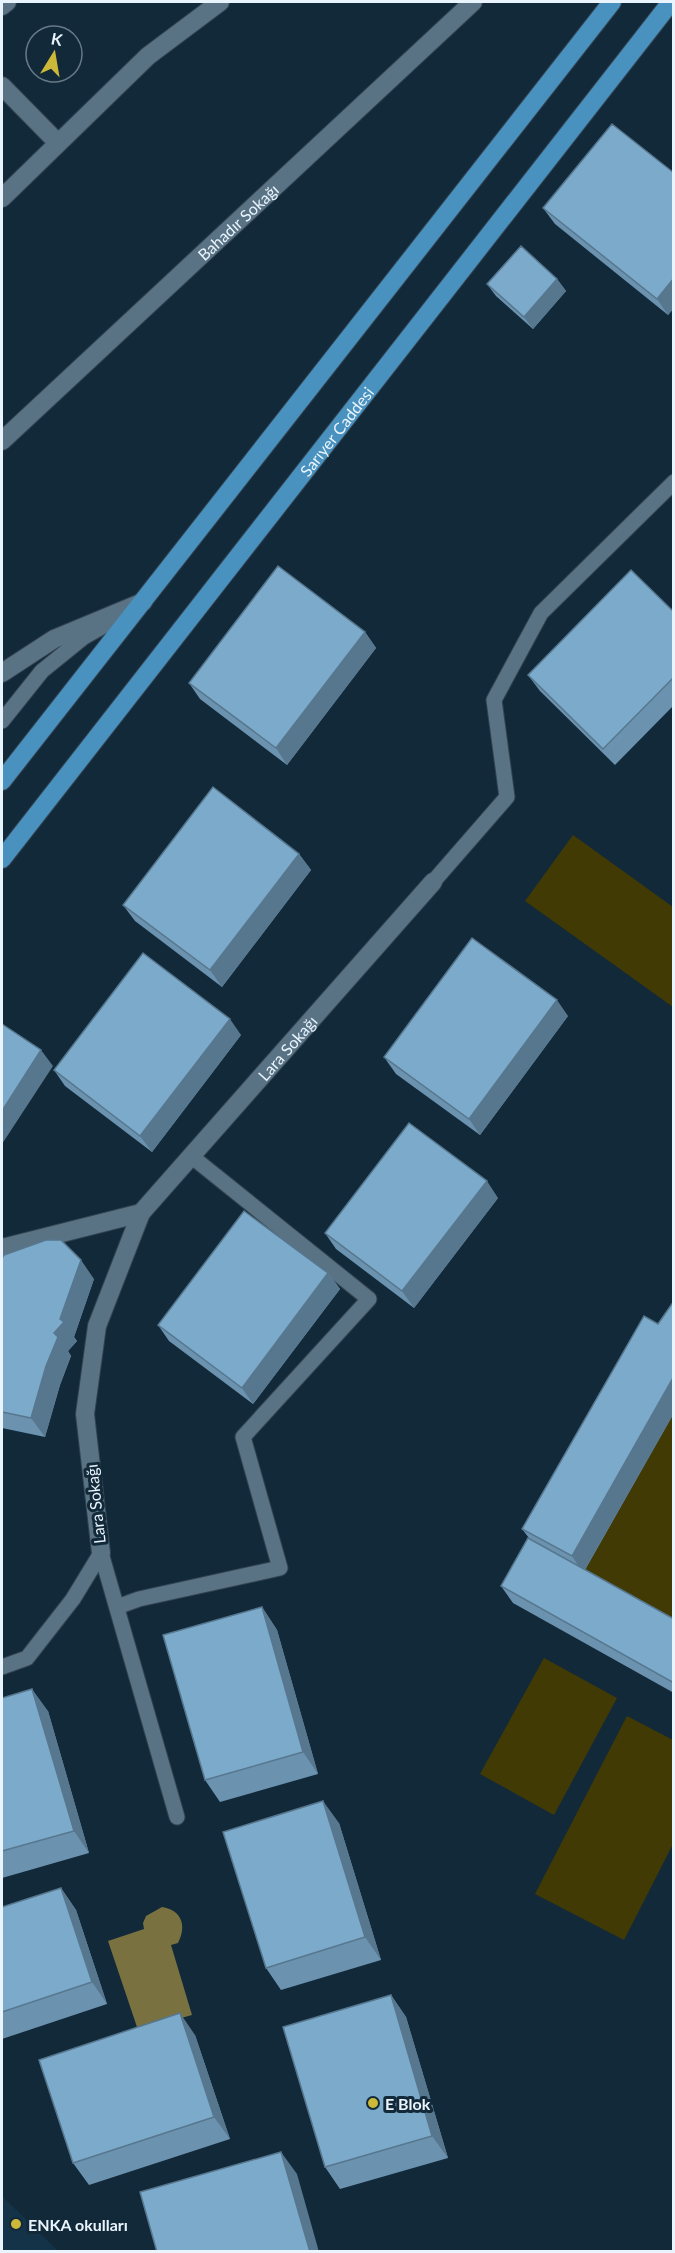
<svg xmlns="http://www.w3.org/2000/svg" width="675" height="2253" font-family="Lato,sans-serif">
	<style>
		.built { fill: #153348 }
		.green { fill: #423a05 }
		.water { fill: #797140 }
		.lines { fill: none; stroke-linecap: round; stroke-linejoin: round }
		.service-casing { stroke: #334351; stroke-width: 17 }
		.minor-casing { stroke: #334351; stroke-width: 20 }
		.tertiary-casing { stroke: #334351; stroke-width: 20 }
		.primary-casing { stroke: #334351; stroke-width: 20 }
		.service { stroke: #597385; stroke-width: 15 }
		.minor { stroke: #597385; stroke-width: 18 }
		.tertiary { stroke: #597385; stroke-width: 18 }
		.primary { stroke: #4991bf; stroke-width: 18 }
		.wall { fill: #6b92af }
		.shaded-wall { fill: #57778e }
		.building { fill: #7caacb; stroke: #57778e; stroke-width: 1.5 }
		.poi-dot { fill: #ccb939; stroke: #122939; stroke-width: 2 }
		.labels { text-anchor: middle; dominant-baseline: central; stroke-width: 6; stroke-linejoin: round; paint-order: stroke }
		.street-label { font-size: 16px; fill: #e9f4fd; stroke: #122939 }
		.poi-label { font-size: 16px; font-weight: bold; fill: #e9f4fd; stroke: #122939; text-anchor: start }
	</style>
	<rect width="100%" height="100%" fill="#122939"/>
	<path class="built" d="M 2,2196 L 58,2251 L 2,2251 Z"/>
	<path class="green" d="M 573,835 L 673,907 L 673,1007 L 525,901 Z
		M 673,1412 L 673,1626 L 583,1573 Z
		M 544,1658 L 617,1698 L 554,1815 L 480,1774 Z
		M 627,1716 L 673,1740 L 673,1844 L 624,1940 L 535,1894 Z"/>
	<path class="water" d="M 162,1907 C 182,1910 187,1926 178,1943 L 171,1945 L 192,2015 L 138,2030 L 108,1941 L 144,1929 L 143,1923 L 146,1916 Z"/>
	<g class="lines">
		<g class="service-casing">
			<path id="service" d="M 2,721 L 42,671 L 84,637 L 107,624
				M 433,882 L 507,797 L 494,700 L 541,613 L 674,482
				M 101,1553 L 177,1817
				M 117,1607 L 139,1599 L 280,1568 L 243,1437 L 369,1299 L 191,1156
				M 2,1667 L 27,1658 L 73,1599 L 101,1553"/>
		</g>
		<g class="minor-casing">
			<g id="minor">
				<path d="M 2,86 L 58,143"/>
				<path d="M 2,198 L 148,56 L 220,2"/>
				<path id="s1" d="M 2,441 L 473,2"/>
				<path d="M 2,673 L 54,639 L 143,602"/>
				<path id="s2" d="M 2,1248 L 141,1213 L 433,882"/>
				<path d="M 101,1553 L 85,1414 L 97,1326 L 141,1213"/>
			</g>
		</g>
		<g class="tertiary-casing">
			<path id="tertiary" d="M 2,6 L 7,2"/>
		</g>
		<g class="primary-casing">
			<g id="primary">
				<path d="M 2,781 L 612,2"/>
				<path id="s3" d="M 2,859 L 671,2"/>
			</g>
		</g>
		<use href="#service" class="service"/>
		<use href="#minor" class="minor"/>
		<use href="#tertiary" class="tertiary"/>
		<use href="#primary" class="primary"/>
	</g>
	<path class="wall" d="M 674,173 L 674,308 L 668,315 L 555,224 L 543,208 Z
		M 557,279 L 566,291 L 533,329 L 496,296 L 487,284 Z
		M 674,612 L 674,705 L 615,765 L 540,691 L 528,675 Z
		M 365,632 L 376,648 L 287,765 L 200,699 L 189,683 Z
		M 299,854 L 311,870 L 222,987 L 135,921 L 123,905 Z
		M 568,1016 L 480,1135 L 396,1074 L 384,1057 Z
		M 241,1035 L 152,1152 L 65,1086 L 54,1070 Z
		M 498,1198 L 414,1308 L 336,1249 L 325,1233 Z
		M 2,1258 L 94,1279 L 74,1337 L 77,1341 L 68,1351 L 71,1356 L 60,1385 L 45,1437 L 2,1428 Z
		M 328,1273 L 340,1289 L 253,1404 L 169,1341 L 158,1325 Z
		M 674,1301 L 674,1413 L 585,1570 L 674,1619 L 674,1693 L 513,1603 L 501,1586 L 529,1538 L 522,1529 Z
		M 262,1607 L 277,1630 L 318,1774 L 220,1802 L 205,1780 Z
		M 2,1698 L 48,1711 L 89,1853 L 2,1878 Z
		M 339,1823 L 381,1960 L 281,1990 L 266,1968 Z
		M 61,1888 L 76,1910 L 107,2004 L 2,2039 L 2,1907 Z
		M 391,1995 L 406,2017 L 448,2158 L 340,2189 L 325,2167 Z
		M 195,2035 L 230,2139 L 89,2185 L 73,2163 Z"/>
	<path class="shaded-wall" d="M 674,278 L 674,308 L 668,315 L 657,299 Z
		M 557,279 L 566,291 L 533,329 L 524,317 Z
		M 365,632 L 376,648 L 287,765 L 276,748 Z
		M 299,854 L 311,870 L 222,987 L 210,970 Z
		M 557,1000 L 568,1016 L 480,1135 L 469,1119 Z
		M 230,1019 L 241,1035 L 152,1152 L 140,1136 Z
		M 41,1050 L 53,1066 L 2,1144 L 2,1111 Z
		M 487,1181 L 498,1198 L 414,1308 L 402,1291 Z
		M 81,1260 L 94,1279 L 74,1337 L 77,1341 L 68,1351 L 71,1356 L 60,1385 L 45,1437 L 31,1418 L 54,1333 L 60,1319 Z
		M 328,1273 L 340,1289 L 253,1404 L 242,1388 Z
		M 674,1376 L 674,1413 L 583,1573 L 572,1556 Z
		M 262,1607 L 277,1630 L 318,1774 L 303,1752 Z
		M 32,1689 L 48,1711 L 89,1853 L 74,1831 Z
		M 323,1801 L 339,1823 L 381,1960 L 365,1937 Z
		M 61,1888 L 76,1910 L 107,2004 L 92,1982 Z
		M 391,1995 L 406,2017 L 448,2158 L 432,2136 Z
		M 180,2013 L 195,2035 L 230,2139 L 214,2117 Z
		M 281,2152 L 297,2174 L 319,2252 L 310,2252 Z"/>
	<path class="building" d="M 612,124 L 674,173 L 674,278 L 657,299 L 543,208 Z
		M 521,246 L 557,279 L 524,317 L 487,284 Z
		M 278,566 L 365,632 L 276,748 L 189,683 Z
		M 631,570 L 674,612 L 674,677 L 603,749 L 528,675 Z
		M 213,787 L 299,854 L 210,970 L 123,905 Z
		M 472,938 L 557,1000 L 469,1119 L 384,1057 Z
		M 143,953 L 230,1019 L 140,1136 L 54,1070 Z
		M 2,1024 L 41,1050 L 2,1111 Z
		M 409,1123 L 487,1181 L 402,1291 L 325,1233 Z
		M 244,1211 L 328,1273 L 242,1388 L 158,1325 Z
		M 46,1240 L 61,1240 L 81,1260 L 60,1319 L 64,1322 L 54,1333 L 58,1337 L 46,1366 L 31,1418 L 2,1412 L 2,1258 L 4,1255 Z
		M 674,1301 L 674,1376 L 572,1556 L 522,1529 L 644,1316 L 658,1324 Z
		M 528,1538 L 674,1619 L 674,1683 L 501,1586 Z
		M 262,1607 L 303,1752 L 205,1780 L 163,1635 Z
		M 32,1689 L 74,1831 L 2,1851 L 2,1698 Z
		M 323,1801 L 365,1937 L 266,1968 L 223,1832 Z
		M 61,1888 L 92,1982 L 2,2012 L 2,1907 Z
		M 391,1995 L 432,2136 L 325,2167 L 283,2027 Z
		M 180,2013 L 214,2117 L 73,2163 L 39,2060 Z
		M 281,2152 L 310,2252 L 157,2252 L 140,2192 Z"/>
	<g class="poi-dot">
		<circle cx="373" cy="2103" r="6"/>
		<circle cx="16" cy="2224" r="6"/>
	</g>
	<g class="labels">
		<g class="street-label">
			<text stroke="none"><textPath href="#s1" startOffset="322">Bahadır Sokağı</textPath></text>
			<text stroke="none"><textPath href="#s3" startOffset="543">Sarıyer Caddesi</textPath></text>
			<text stroke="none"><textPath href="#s2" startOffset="364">Lara Sokağı</textPath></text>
			<text transform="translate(95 1504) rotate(-96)">Lara Sokağı</text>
		</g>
		<g class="poi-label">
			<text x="385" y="2103">E Blok</text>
			<text x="28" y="2224">ENKA okulları</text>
		</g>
	</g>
	<rect width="675" height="2253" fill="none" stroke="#e9f4fd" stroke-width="6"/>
	<g transform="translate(54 54) rotate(11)"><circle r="28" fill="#122939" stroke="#687a87" stroke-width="1.5"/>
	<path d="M0-4.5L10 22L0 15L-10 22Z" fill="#ccb939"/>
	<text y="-9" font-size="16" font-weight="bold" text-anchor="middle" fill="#e9f4fd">K</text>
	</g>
</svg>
